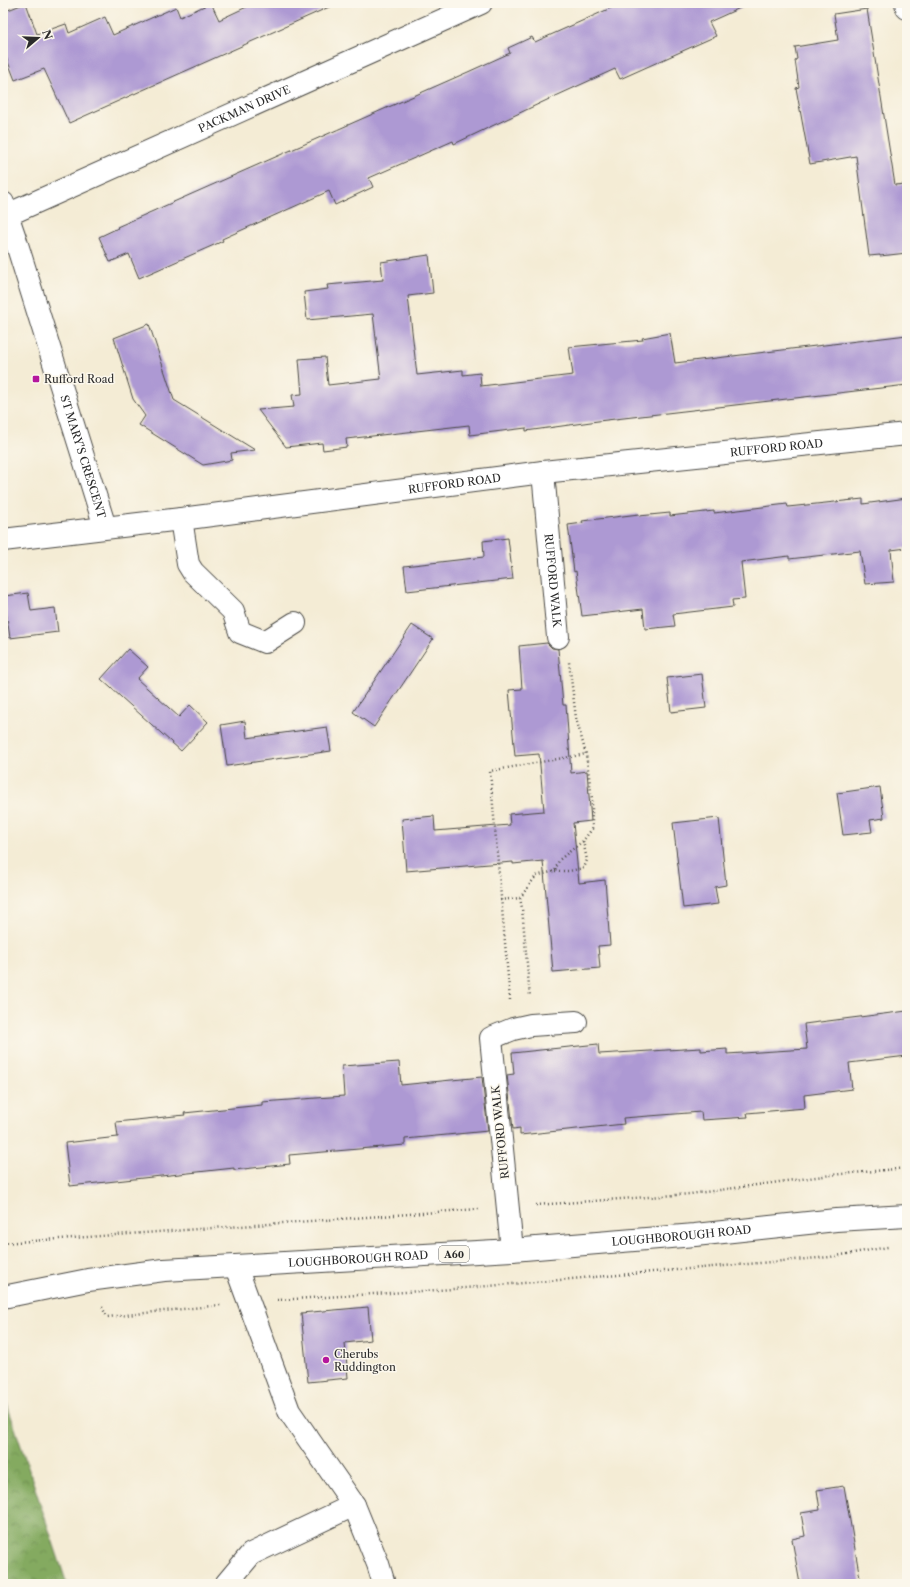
<svg xmlns="http://www.w3.org/2000/svg" width="910" height="1587" font-family="'Libre Caslon Text',serif">
	<style>
		.forest { fill: url(#forest-crowns); stroke: #586a46 }
		.building { fill: #ad99d3 }
		.lines { fill: none; stroke-linecap: round; stroke-linejoin: round }
		.minor-casing { stroke: #494844; stroke-width: 24 }
		.major-casing { stroke: #494844; stroke-width: 24 }
		.path { stroke: #494844; stroke-width: 2.5; stroke-dasharray: 1 3; stroke-linecap: butt }
		.minor { stroke: #fff; stroke-width: 22 }
		.major { stroke: #fff; stroke-width: 22 }
		.poi-dot { fill: #b5179e; stroke: #fbf7ec; stroke-width: 1.5 }
		.labels { text-anchor: middle; dominant-baseline: central; stroke-width: 3; stroke-linejoin: round; paint-order: stroke }
		.shield { fill: #fbf7ec; stroke: #696865; stroke-width: 1 }
		.shield-label { font-size: 10px; font-weight: bold; fill: #2b2b2b }
		.street-label { font-size: 11px; fill: #2b2b2b; stroke: #fbf7ec }
		.poi-label { font-size: 11px; fill: #2b2b2b; stroke: #fbf7ec; text-anchor: start }
	</style>
	<defs>
		<pattern id="forest-crowns" width="20" height="18" patternUnits="userSpaceOnUse"><rect width="20" height="18" fill="#84aa60"/><path d="M2 6a3 3 0 1 1 6 0M12 15a3 3 0 1 1 6 0" fill="none" stroke="#6c8b4f"/></pattern>
	</defs>
	<rect width="100%" height="100%" fill="#fbf7ec"/>
	<filter id="ink" filterUnits="userSpaceOnUse"><feTurbulence type="fractalNoise" baseFrequency=".025" numOctaves="2"/><feDisplacementMap in="SourceGraphic" scale="8" xChannelSelector="R" yChannelSelector="G"/><feConvolveMatrix kernelMatrix="1 2 1 2 8 2 1 2 1" color-interpolation-filters="sRGB"/></filter>
	<filter id="wash" filterUnits="userSpaceOnUse"><feTurbulence type="fractalNoise" baseFrequency=".012" numOctaves="4" result="noise"/><feDisplacementMap in="SourceGraphic" scale="16" xChannelSelector="R" yChannelSelector="G"/><feGaussianBlur stdDeviation="0.9" result="paint"/><feColorMatrix in="noise" values="0 0 0 0 0 0 0 0 0 0 0 0 0 0 0 0 0 1.4 0 .05"/><feComposite in="paint" operator="in"/></filter>
	<g filter="url(#wash)">
		<rect width="100%" height="100%" fill="#f4ecd5"/>
		<path class="forest" d="M 3,1392 L 67,1584 L 3,1584 Z"/>
		<g id="blocks">
			<path class="building" d="M 26,3 L 37,34 L 66,24 L 69,33 L 105,17 L 113,35 L 176,7 L 180,17 L 211,3 L 219,20 L 255,3 L 338,3 L 69,123 L 44,69 L 15,80 L 3,49 L 3,12 Z
				M 622,3 L 751,3 L 709,22 L 716,36 L 620,79 L 615,69 L 547,100 L 454,144 L 453,141 L 369,178 L 373,187 L 335,205 L 329,191 L 222,239 L 223,241 L 139,278 L 129,254 L 110,262 L 99,237 L 118,228 L 117,227 L 468,72 L 510,53 L 508,48 L 532,37 L 535,42 Z
				M 867,9 L 895,185 L 907,184 L 907,253 L 880,256 L 880,255 L 869,256 L 856,156 L 810,164 L 796,88 L 799,87 L 795,60 L 797,59 L 795,47 L 838,40 L 834,14 Z
				M 429,255 L 433,293 L 408,296 L 417,375 L 463,370 L 463,375 L 480,373 L 481,386 L 573,375 L 569,347 L 643,340 L 642,338 L 670,333 L 675,363 L 907,335 L 907,385 L 598,421 L 526,431 L 526,428 L 470,435 L 469,425 L 346,439 L 347,447 L 323,450 L 322,443 L 286,447 L 258,410 L 294,407 L 292,395 L 302,394 L 299,359 L 325,357 L 328,385 L 381,379 L 373,314 L 307,320 L 304,292 L 328,289 L 327,285 L 383,280 L 381,262 Z
				M 149,324 L 174,400 L 255,450 L 231,453 L 232,460 L 203,465 L 139,425 L 145,416 L 133,399 L 114,338 Z
				M 907,498 L 907,548 L 891,550 L 894,582 L 865,584 L 860,551 L 789,559 L 789,556 L 741,562 L 745,599 L 732,600 L 733,607 L 673,614 L 675,626 L 645,629 L 643,609 L 582,616 L 576,571 L 574,572 L 568,525 L 583,523 L 582,521 L 639,514 L 639,516 L 670,513 L 670,516 L 714,511 L 714,513 L 787,504 L 788,507 L 863,499 L 863,504 Z
				M 508,538 L 513,579 L 407,591 L 404,566 L 484,557 L 483,541 Z
				M 28,593 L 31,611 L 55,608 L 58,632 L 10,638 L 4,596 Z
				M 412,625 L 433,639 L 374,727 L 353,712 Z
				M 547,643 L 552,648 L 558,649 L 563,705 L 566,705 L 571,773 L 587,771 L 591,821 L 573,823 L 579,883 L 605,880 L 610,945 L 598,946 L 600,968 L 553,972 L 543,861 L 513,864 L 513,862 L 406,871 L 402,819 L 434,816 L 435,831 L 510,825 L 509,814 L 544,811 L 539,754 L 515,756 L 509,690 L 522,689 L 519,646 Z
				M 128,649 L 148,667 L 137,679 L 179,717 L 190,705 L 208,722 L 181,751 L 101,679 Z
				M 702,674 L 706,708 L 671,712 L 667,678 Z
				M 245,721 L 247,738 L 327,727 L 331,751 L 227,766 L 221,725 Z
				M 880,787 L 884,818 L 870,820 L 872,832 L 843,835 L 837,793 Z
				M 719,818 L 726,885 L 715,887 L 718,904 L 683,908 L 673,823 Z
				M 907,1011 L 907,1056 L 849,1063 L 852,1089 L 804,1095 L 805,1108 L 747,1113 L 748,1117 L 702,1120 L 701,1112 L 623,1118 L 624,1124 L 520,1135 L 520,1128 L 513,1129 L 507,1075 L 514,1074 L 512,1053 L 598,1044 L 599,1054 L 701,1048 L 701,1051 L 727,1049 L 727,1054 L 807,1049 L 804,1024 Z
				M 399,1062 L 401,1085 L 482,1077 L 488,1131 L 405,1139 L 405,1145 L 289,1155 L 290,1164 L 234,1170 L 234,1168 L 70,1186 L 65,1143 L 118,1137 L 116,1122 L 185,1115 L 184,1113 L 262,1105 L 262,1102 L 344,1096 L 342,1066 Z
				M 368,1307 L 371,1340 L 345,1343 L 348,1378 L 308,1382 L 301,1313 Z
				M 844,1486 L 861,1584 L 800,1584 L 792,1539 L 805,1536 L 801,1513 L 820,1510 L 817,1490 Z"/>
		</g>
	</g>
	<g filter="url(#ink)">
		<use href="#blocks" fill-opacity="0" stroke="#494844" stroke-width="1"/>
		<g class="lines">
			<g class="minor-casing">
				<g id="minor">
					<path d="M 906,3 L 907,8"/>
					<path id="s1" d="M 3,203 L 15,238 L 105,527"/>
					<path id="s2" d="M 7,215 L 481,3"/>
					<path id="s3" d="M 543,472 L 558,637"/>
					<path d="M 181,519 L 188,564 L 193,572 L 233,611 L 240,632 L 265,642 L 295,623"/>
					<path id="s4" d="M 3,540 L 181,519 L 543,472 L 907,434"/>
					<path d="M 512,1250 L 491,1038 L 513,1029 L 531,1025 L 576,1022"/>
					<path d="M 236,1267 L 289,1411 L 354,1505 L 378,1564 L 384,1584"/>
					<path d="M 226,1584 L 251,1554 L 354,1505"/>
				</g>
			</g>
			<g class="major-casing">
				<g id="major">
					<path id="s5" d="M 3,1297 L 88,1280 L 164,1270 L 512,1250 L 695,1235 L 836,1220 L 907,1216"/>
				</g>
			</g>
			<path class="path" d="M 555,871 L 569,871 L 584,868 L 587,860 L 583,841 L 592,829 L 592,799 L 586,754 L 576,718 L 569,662
				M 520,898 L 522,908 L 530,997
				M 500,900 L 520,898 L 536,876 L 555,871 L 559,860 L 583,841
				M 510,1000 L 490,771 L 586,754
				M 536,1205 L 690,1194 L 831,1175 L 907,1168
				M 3,1243 L 479,1209
				M 277,1300 L 453,1289 L 830,1257 L 888,1247
				M 102,1307 L 107,1317 L 221,1305"/>
			<use href="#minor" class="minor"/>
			<use href="#major" class="major"/>
		</g>
	</g>
	<g class="poi-dot">
		<rect x="32" y="375" width="8" height="8" rx="2"/>
		<circle cx="326" cy="1360" r="4"/>
	</g>
	<g class="labels">
		<rect class="shield" x="439" y="1246" width="30" height="16" rx="3"/>
		<g class="shield-label">
			<text x="454" y="1254">A60</text>
		</g>
		<g class="street-label">
			<text stroke="none"><textPath href="#s2" startOffset="260">PACKMAN DRIVE</textPath></text>
			<text stroke="none"><textPath href="#s4" startOffset="779">RUFFORD ROAD</textPath></text>
			<text stroke="none"><textPath href="#s1" startOffset="266">ST MARY'S CRESCENT</textPath></text>
			<text stroke="none"><textPath href="#s4" startOffset="455">RUFFORD ROAD</textPath></text>
			<text stroke="none"><textPath href="#s3" startOffset="109">RUFFORD WALK</textPath></text>
			<text transform="translate(500 1132) rotate(-96)">RUFFORD WALK</text>
			<text stroke="none"><textPath href="#s5" startOffset="682">LOUGHBOROUGH ROAD</textPath></text>
			<text stroke="none"><textPath href="#s5" startOffset="358">LOUGHBOROUGH ROAD</textPath></text>
		</g>
		<g class="poi-label">
			<text x="44" y="379">Rufford Road</text>
			<text x="334" y="1354">Cherubs<tspan x="334" dy="13">Ruddington</tspan></text>
		</g>
	</g>
	<rect width="910" height="1587" fill="none" stroke="#fbf7ec" stroke-width="16"/>
	<g transform="translate(38 38) rotate(71)" stroke="#fbf7ec" stroke-width="3" paint-order="stroke">
	<path d="M0-3L7 15L0 10L-7 15Z" fill="#2b2b2b"/>
	<text y="-6" font-size="11" font-weight="bold" text-anchor="middle" fill="#2b2b2b">N</text>
	</g>
</svg>
